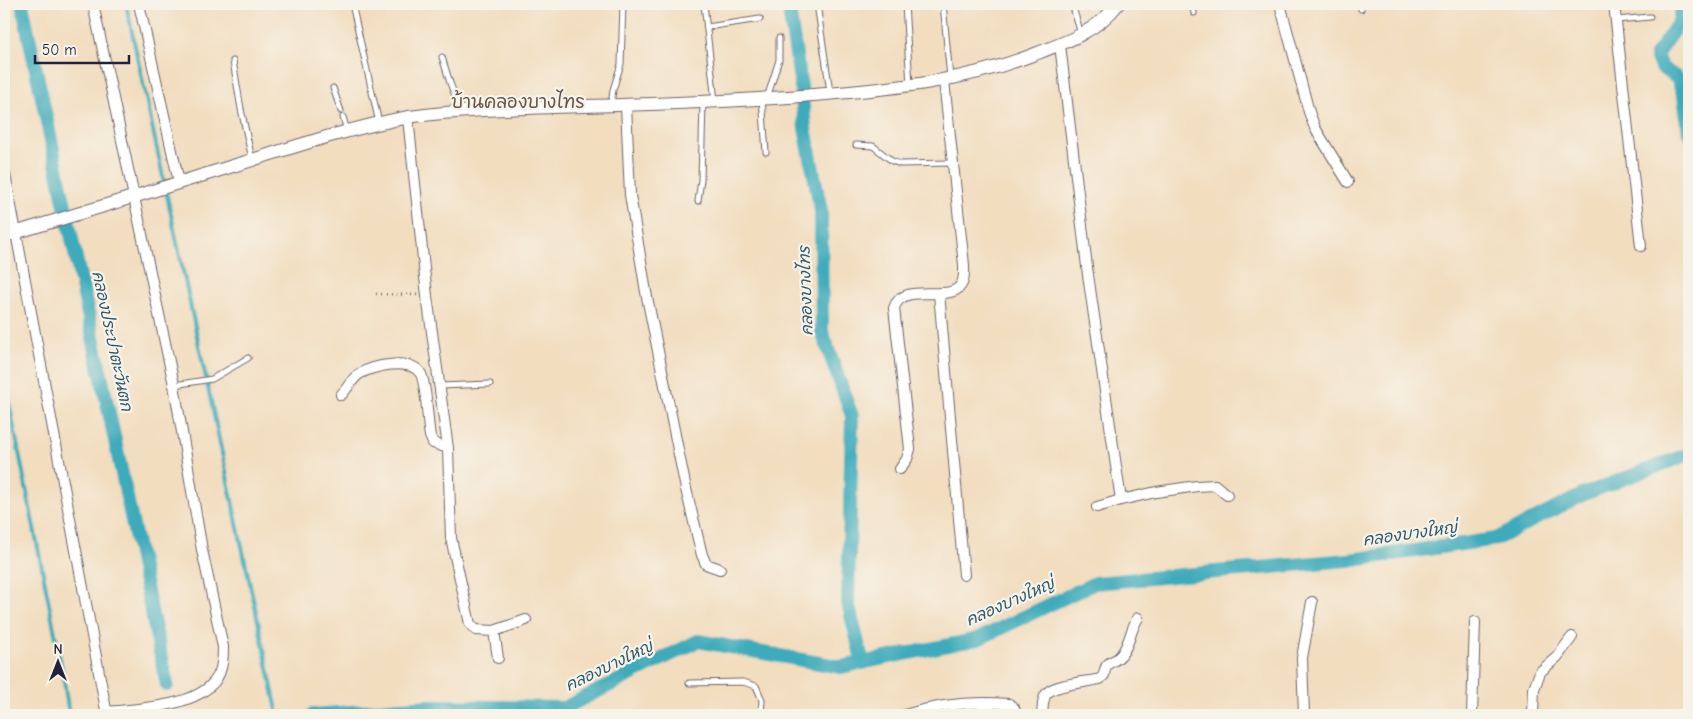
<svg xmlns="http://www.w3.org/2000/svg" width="1693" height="719" font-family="'Comic Neue','Playpen Sans Thai',sans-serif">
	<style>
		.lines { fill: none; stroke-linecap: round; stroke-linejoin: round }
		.stream { stroke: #3dabbb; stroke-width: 4 }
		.canal { stroke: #3dabbb; stroke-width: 14 }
		.service-casing { stroke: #6b6369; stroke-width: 7 }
		.minor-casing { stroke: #6b6369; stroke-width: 12 }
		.tertiary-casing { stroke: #6b6369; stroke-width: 14 }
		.path { stroke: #6b6369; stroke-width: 2.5; stroke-dasharray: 1 4; stroke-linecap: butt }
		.service { stroke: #fff; stroke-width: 5 }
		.minor { stroke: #fff; stroke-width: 10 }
		.tertiary { stroke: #fff; stroke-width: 12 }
		.labels { text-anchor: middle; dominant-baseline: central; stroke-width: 4.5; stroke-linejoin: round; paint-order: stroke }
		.water-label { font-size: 16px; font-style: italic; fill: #2d596e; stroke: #f7f3e8 }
		.quarter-label { font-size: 18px; fill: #66524b; stroke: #f7f3e8 }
	</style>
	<rect width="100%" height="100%" fill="#f7f3e8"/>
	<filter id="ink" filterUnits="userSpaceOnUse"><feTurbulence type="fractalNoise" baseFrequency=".02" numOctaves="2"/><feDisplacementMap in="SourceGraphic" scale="10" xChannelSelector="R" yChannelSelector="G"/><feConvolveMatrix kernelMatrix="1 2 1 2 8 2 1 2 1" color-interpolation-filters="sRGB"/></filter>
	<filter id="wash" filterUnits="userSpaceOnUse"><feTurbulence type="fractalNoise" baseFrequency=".0096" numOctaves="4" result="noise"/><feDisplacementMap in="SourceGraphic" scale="20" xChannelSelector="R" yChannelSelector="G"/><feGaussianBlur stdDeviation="1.12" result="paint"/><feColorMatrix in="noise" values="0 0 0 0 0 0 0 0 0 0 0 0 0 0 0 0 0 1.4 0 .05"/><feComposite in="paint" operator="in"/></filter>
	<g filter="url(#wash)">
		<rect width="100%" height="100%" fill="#f2ddbf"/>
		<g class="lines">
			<path class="stream" d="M 126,4 L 278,715
				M 4,377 L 63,674 L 69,715"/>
			<path class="canal" d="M 22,4 L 167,685
				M 788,4 L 801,86 L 805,128 L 821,211 L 822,332 L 852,416 L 848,603 L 863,663
				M 1683,4 L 1679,22 L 1656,55 L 1661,67 L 1677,78 L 1684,95 L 1689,133
				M 313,715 L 428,706 L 564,708 L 698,641 L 841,667 L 978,639 L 1095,583 L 1359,559 L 1496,539 L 1584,494 L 1689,454"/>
		</g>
	</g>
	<g filter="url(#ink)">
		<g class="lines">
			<g class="service-casing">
				<path id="service" d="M 352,4 L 379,123
					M 704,4 L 715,101
					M 817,4 L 830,92
					M 905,4 L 910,85
					M 943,4 L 950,78
					M 1072,4 L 1081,34
					M 1192,4 L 1194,13
					M 1359,4 L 1361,9
					M 1616,20 L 1650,17
					M 707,27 L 760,19
					M 442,57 L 450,83 L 461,111
					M 233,61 L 241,109 L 252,159
					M 333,88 L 341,111
					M 767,98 L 779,60 L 779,38
					M 762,99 L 766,152
					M 611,105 L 613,90 L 621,64 L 623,4
					M 343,117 L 347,131
					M 856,145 L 873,146 L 892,161 L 900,164 L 953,163
					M 698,201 L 701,180 L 703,102
					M 174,385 L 212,379 L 248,358
					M 440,386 L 490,384
					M 689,683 L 743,682 L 756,686 L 762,700 L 761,715"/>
			</g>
			<g class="minor-casing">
				<path id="minor" d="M 93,4 L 174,385 L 202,550 L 223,647 C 223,661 222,676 210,686 C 188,707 137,709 107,712
					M 139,4 L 179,182
					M 1280,4 L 1309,112 L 1315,128 L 1348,182
					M 1614,4 L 1641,246
					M 1060,45 L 1088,275 L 1121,500 L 1097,507
					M 626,105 L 630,195 L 646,292 L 686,489 L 702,555 L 706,564 L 720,569
					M 408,118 L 427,296 L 448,448 L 451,538 L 470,624 L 476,630 L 494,631 L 498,658
					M 4,169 L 107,715
					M 939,293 L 964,575
					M 341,395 C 347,389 352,379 359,374 C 372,366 411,357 421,374 C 427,388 427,420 430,436 L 433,443 L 448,448
					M 900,469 L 907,459 L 910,449 L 894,308 C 903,280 949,304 961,285 C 965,279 964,271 964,265 L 944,81
					M 1121,500 L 1156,492 L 1197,486 L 1215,485 L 1227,495
					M 494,631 L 526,620
					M 905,715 C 939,704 973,701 1009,704 L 1014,708 L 1016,715
					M 1042,715 C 1043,708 1042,697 1048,692 C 1057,684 1087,682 1100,679 L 1104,675 C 1106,658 1113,665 1121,655 C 1130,644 1130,630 1138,618
					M 1304,715 L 1302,658 L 1312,602
					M 1472,715 L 1475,622
					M 1533,715 L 1534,689 L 1540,672 L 1557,657 L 1572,637"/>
			</g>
			<g class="tertiary-casing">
				<path id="tertiary" d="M 4,236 C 82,213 159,189 236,165 C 294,147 350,128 409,117 C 434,113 459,112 484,110 C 517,108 550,107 583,106 C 664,104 745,101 826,94 C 900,88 965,81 1035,54 C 1067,42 1097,31 1118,4"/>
			</g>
			<path class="path" d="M 376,294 L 417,295"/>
			<use href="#service" class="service"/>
			<use href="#minor" class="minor"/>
			<use href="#tertiary" class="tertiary"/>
		</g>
	</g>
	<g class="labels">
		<g class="water-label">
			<text transform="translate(806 291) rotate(-92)">คลองบางไทร</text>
			<text transform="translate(112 341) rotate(78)">คลองประปาตะวันตก</text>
			<text transform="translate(1410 534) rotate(-8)">คลองบางใหญ่</text>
			<text transform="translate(1010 602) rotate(-24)">คลองบางใหญ่</text>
			<text transform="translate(609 666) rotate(-26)">คลองบางใหญ่</text>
		</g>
		<g class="quarter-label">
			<text x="518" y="102">บ้านคลองบางไทร</text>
		</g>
	</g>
	<rect width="1693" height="719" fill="none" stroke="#f7f3e8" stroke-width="20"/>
	<g transform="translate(58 662)" stroke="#f7f3e8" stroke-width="4" paint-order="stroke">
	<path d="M0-4L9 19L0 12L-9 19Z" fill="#22223b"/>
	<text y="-8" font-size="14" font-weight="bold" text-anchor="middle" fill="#22223b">N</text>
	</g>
	<path d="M35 55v8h94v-8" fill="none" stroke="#22223b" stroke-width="2.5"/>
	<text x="42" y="55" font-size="15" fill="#22223b" stroke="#f7f3e8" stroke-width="4" paint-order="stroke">50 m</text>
</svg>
